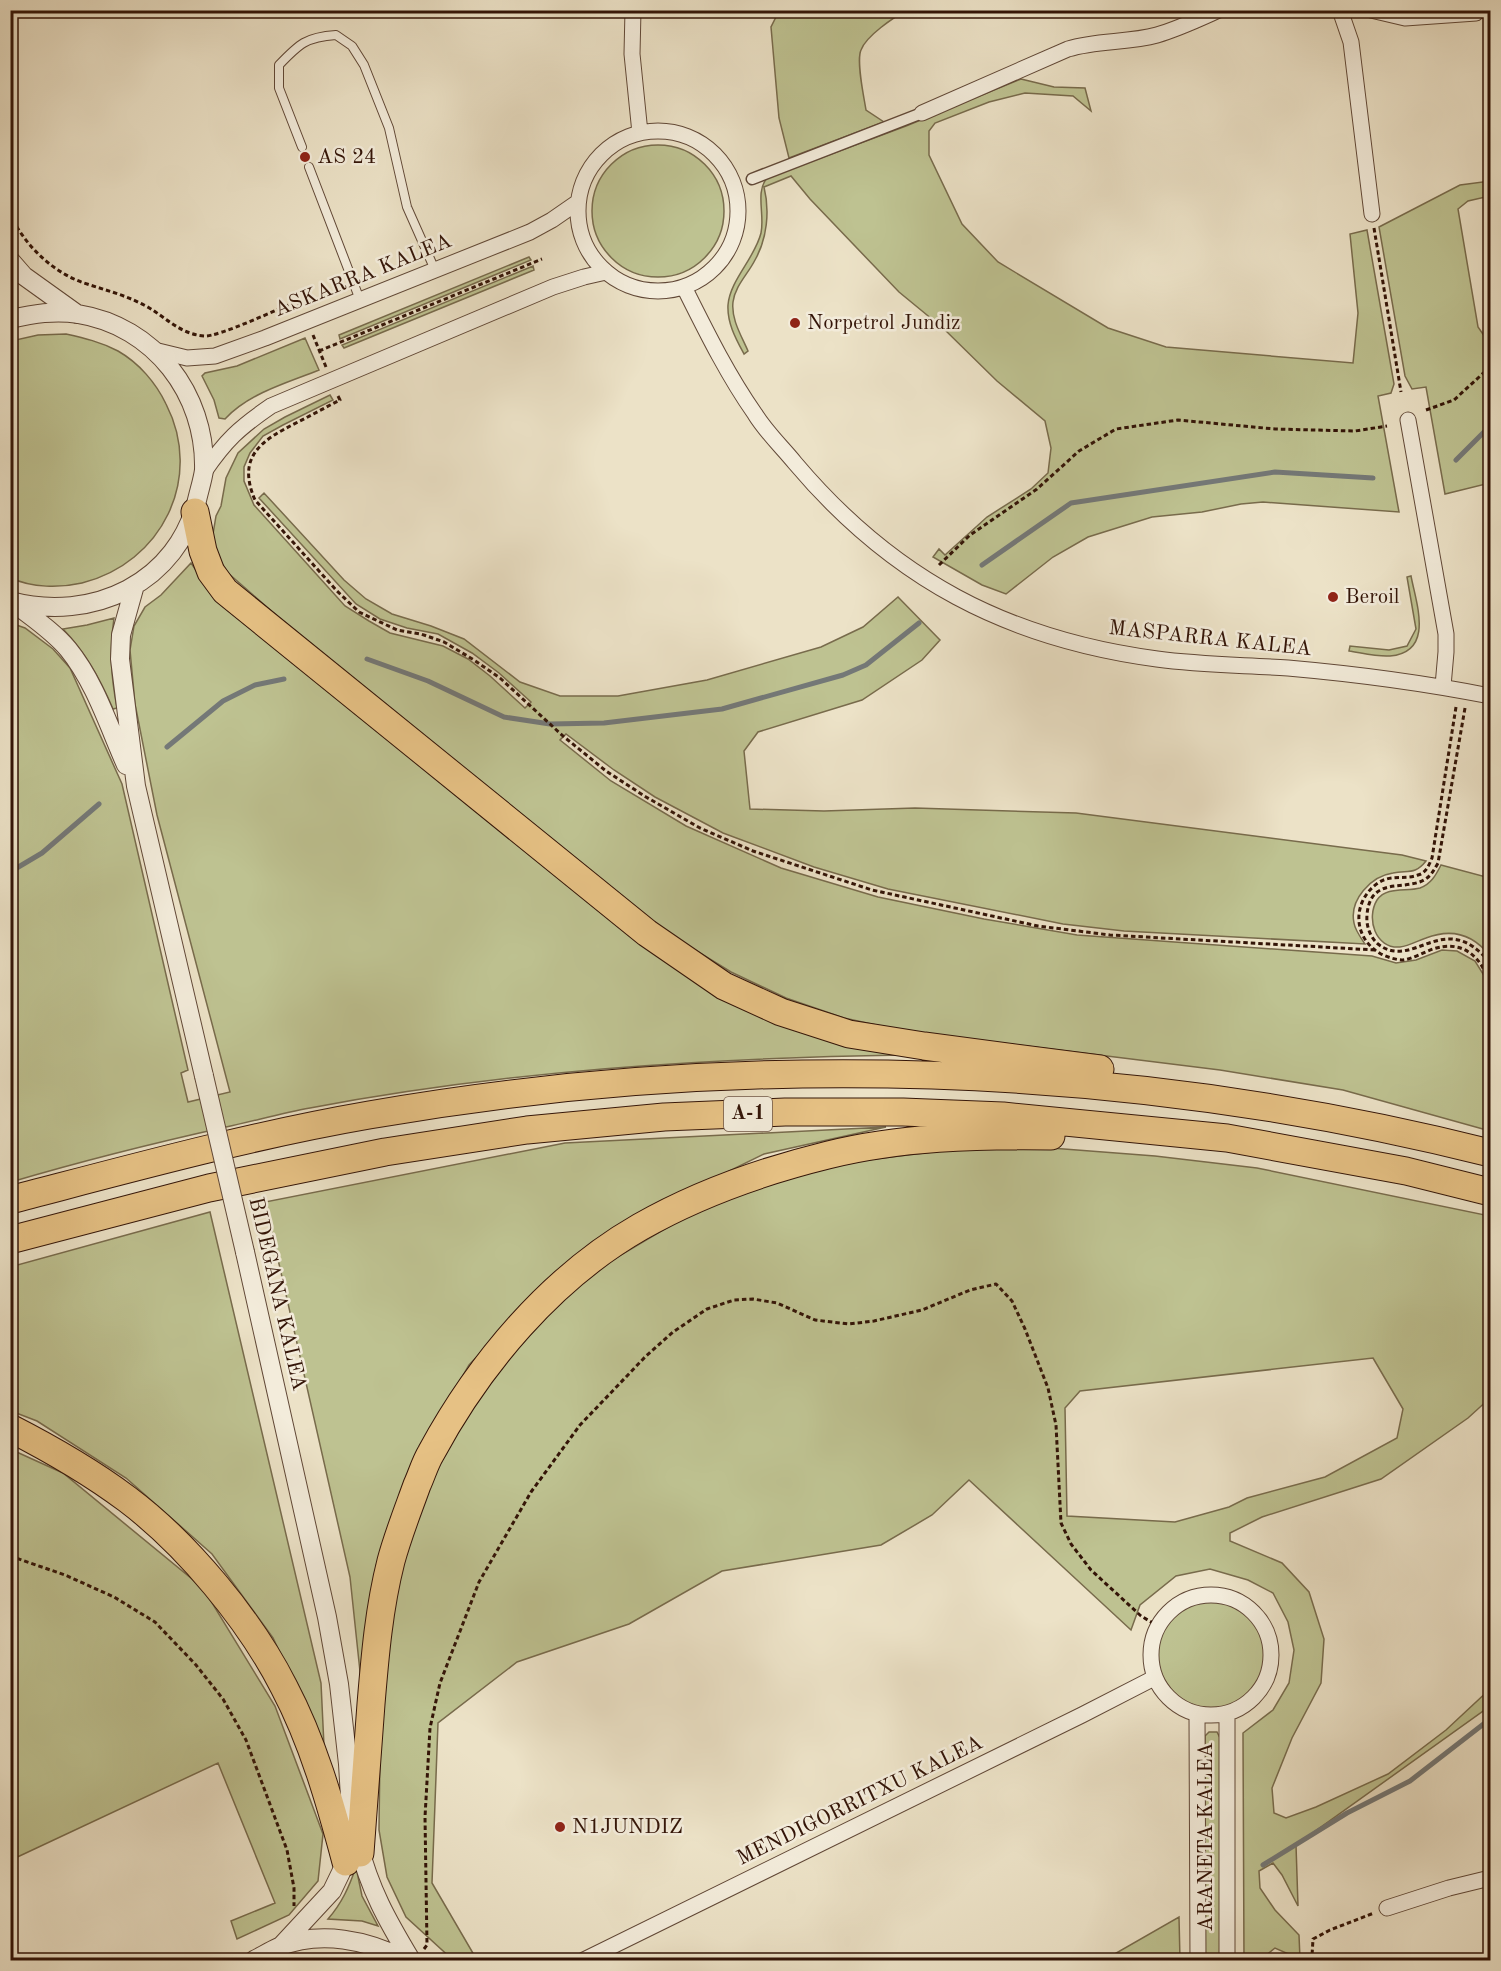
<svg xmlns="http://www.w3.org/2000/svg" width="1501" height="1971" font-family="'Old Standard TT',serif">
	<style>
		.green { fill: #bec291; stroke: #786b4c; stroke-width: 1.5; fill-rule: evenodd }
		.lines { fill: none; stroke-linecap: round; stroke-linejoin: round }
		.stream { stroke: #747877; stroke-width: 5 }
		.service-casing { stroke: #614837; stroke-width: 10 }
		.pedestrian-casing { stroke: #614837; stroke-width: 13 }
		.minor-casing { stroke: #614837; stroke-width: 17 }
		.tertiary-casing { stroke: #614837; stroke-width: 20 }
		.motorway-casing { stroke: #331407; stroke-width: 29 }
		.path { stroke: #331407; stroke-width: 3; stroke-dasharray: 4.5 3; stroke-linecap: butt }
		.service { stroke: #f3ecdb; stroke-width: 8 }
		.pedestrian { stroke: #f3ecdb; stroke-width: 10 }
		.minor { stroke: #f3ecdb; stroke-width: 15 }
		.tertiary { stroke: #f3ecdb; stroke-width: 18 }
		.motorway { stroke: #e6c184; stroke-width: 27 }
		.tertiary-bridge-casing { stroke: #614837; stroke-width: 20; stroke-linecap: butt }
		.tertiary-bridge { stroke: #f3ecdb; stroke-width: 18 }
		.poi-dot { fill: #8f2418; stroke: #f3ecdb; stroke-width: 2 }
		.labels { text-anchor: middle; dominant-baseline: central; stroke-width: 5; stroke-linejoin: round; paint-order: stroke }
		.shield { fill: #f3ecdb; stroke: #6d5547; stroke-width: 1.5 }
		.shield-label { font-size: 20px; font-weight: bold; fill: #331407 }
		.poi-label { font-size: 21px; fill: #331407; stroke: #f3ecdb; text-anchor: start }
		.street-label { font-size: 21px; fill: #331407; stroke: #f3ecdb }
	</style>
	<rect width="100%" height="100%" fill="#ece2c7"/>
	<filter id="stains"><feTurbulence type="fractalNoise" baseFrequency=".00333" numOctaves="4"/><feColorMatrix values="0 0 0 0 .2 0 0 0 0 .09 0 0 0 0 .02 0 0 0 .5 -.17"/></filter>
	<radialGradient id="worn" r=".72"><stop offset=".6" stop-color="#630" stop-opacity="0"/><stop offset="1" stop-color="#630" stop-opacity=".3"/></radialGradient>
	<path class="green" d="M 779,11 L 906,11 C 894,17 866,36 861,50 C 856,61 864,97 866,110 L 884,122 L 789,158 L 779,118 L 771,27 Z
		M 1021,79 L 1054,87 L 1085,88 L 1091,111 L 1073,96 L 1025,93 L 989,102 L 935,123 L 929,131 L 929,155 L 962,224 L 998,262 L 1108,328 L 1166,347 L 1353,363 L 1358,313 L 1350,234 L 1367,230 L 1394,384 L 1391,393 L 1378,396 L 1399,512 L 1263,502 L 1241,504 L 1202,512 L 1152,517 L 1088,537 L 1053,557 L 1006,594 L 982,585 L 933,557 L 939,549 L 945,555 L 987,517 L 1031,489 L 1048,473 L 1051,448 L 1045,421 L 997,381 L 944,329 L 899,292 L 810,199 L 791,176 L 764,187 C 770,211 767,239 755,260 C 748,274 735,286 733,302 C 731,319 741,335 748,351 L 744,354 C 736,339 727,323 728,305 C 730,280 755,258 761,233 C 765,215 755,192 767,178 L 906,126 Z
		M592 211a66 66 0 1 1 132 0a66 66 0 1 1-132 0Z
		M 1490,181 L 1490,196 L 1468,201 L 1458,209 L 1478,327 L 1487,340 L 1490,340 L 1490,483 L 1445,494 L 1426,387 L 1412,389 L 1405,376 L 1379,227 L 1460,185 Z
		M 529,257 L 531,260 L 340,339 L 339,335 Z
		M 533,266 L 534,270 L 344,348 L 342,345 Z
		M 66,334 C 84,338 101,342 118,351 C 139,363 156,383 166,404 C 204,478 162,563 82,583 C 60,588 32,588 11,578 L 11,341 L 38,335 Z
		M 305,338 L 319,370 C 287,383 249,393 225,419 L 219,418 L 214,400 L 202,376 L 205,373 L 237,366 Z
		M 330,395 L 333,400 L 283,425 L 263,436 L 250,453 L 244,467 L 244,481 L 254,505 L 345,606 L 369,621 L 390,633 L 443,646 L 468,659 L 490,676 L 525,708 L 531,702 L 499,673 L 472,653 L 438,634 L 407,628 L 380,619 L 356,604 L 259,498 L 264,493 L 344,580 L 366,599 L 392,614 L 431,626 L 464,639 L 520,682 L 560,696 L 618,696 L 707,680 L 821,647 L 863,627 L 898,597 L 940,640 L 922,660 L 862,700 L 758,732 L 744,751 L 750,809 L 824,811 L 915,808 L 1076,813 L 1402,855 L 1426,861 C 1415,875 1408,870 1393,873 C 1371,876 1349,900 1354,923 C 1355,930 1361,938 1365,944 L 1124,931 L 1063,924 L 888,889 L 814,867 L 723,833 L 655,797 L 614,770 L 566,734 L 560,740 L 611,781 L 686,826 L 781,868 L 878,897 L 984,919 L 1077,935 L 1372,956 L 1396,963 L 1416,960 L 1442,950 L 1457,951 L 1475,961 L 1485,977 L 1490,998 L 1490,1131 L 1343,1090 L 1220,1070 L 904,1031 L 844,1018 L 786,998 L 731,972 L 664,931 L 319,653 L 228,573 L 216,554 L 213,534 L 216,516 L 221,506 L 226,478 L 238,453 L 264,429 L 285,417 Z
		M 191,563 L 204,582 L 660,950 L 902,1055 C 704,1058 506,1071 310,1108 C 282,1113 254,1121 226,1127 C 154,1143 82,1161 11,1182 L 11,623 L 25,628 L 53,649 L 70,668 L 122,784 L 188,1070 L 181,1073 L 188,1102 L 230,1092 L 157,815 L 135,704 L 130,650 L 134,626 L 145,607 L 161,595 Z
		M 1411,576 C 1416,603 1435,652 1390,656 C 1377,657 1362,653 1349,651 L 1350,646 L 1389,650 L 1407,646 L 1416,629 L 1407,577 Z
		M 114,618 C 109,650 111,676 117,708 L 113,709 C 100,679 86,653 63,629 L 87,625 Z
		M 1441,865 L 1490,878 L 1490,956 C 1473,934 1452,928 1426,938 C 1417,941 1409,946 1400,947 C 1375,949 1366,918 1377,900 C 1387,886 1406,892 1420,888 C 1431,884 1436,875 1441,865 Z
		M 886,1127 L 764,1154 L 646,1212 L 549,1281 L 469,1365 L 410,1467 L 376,1566 L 363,1700 L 350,1577 L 265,1202 L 565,1143 Z
		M 1038,1147 L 1155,1156 L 1257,1168 L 1490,1216 L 1490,1398 L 1468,1418 L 1381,1479 L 1262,1517 L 1230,1533 L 1230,1541 L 1282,1563 L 1309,1592 L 1324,1639 L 1321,1683 L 1292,1738 L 1272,1788 L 1274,1813 L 1286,1818 L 1316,1807 L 1388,1774 L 1446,1730 L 1490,1689 L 1490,1706 L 1296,1845 L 1298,1906 L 1282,1875 L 1273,1863 L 1259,1871 L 1260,1888 L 1275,1910 L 1299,1935 L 1300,1959 L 1275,1948 L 1265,1956 L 1265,1960 L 1244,1960 L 1243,1733 L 1273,1710 L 1289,1683 L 1294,1650 L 1288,1622 L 1273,1593 L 1248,1580 L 1210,1569 L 1176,1576 L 1140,1605 L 1131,1630 L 969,1480 L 932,1515 L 881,1545 L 722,1571 L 629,1624 L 517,1662 L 438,1723 L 432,1883 L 477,1960 L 453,1960 L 406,1917 L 387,1877 L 379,1830 L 380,1750 L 387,1654 L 395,1596 L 416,1517 L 433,1476 L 488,1380 L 564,1298 L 609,1262 L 673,1224 L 719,1202 L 788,1177 L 850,1162 L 941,1151 ZM 1373,1358 L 1403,1409 L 1397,1438 L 1325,1477 L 1247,1498 L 1229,1507 L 1175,1522 L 1067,1516 L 1065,1408 L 1080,1391 Z
		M 210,1212 L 321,1683 L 324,1746 L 273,1638 L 212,1554 L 126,1478 L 37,1421 L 11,1411 L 10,1267 Z
		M 10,1449 L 63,1473 L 203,1588 L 275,1706 L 323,1834 L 318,1881 L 289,1915 L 237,1939 L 231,1921 L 275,1903 L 218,1763 L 11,1860 Z
		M1158 1654a54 54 0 1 1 108 0a54 54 0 1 1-108 0Z
		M 1209,1732 L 1217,1732 L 1220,1738 L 1221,1960 L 1204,1960 L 1205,1736 Z
		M 356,1867 L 362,1896 L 378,1926 L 362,1921 L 328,1919 C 342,1903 349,1887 356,1867 Z
		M 1179,1917 L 1180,1960 L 1104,1960 Z"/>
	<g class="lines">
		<path class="stream" d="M 1456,460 L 1490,426
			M 982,565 L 1071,503 L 1275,472 L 1373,478
			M 367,659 L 428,681 L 504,717 L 550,724 L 604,723 L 722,709 L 843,675 L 866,665 L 919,623
			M 167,747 L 223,701 L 255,685 L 284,679
			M 10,872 L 42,853 L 99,804
			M 1263,1865 L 1347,1813 L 1410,1781 L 1490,1719
			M 1158,1960 L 1164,1957"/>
		<g class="service-casing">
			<path id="service" d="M 302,147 L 279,88 L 279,65 C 299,44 306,37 336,35 L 352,46 L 364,65 L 389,128 L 407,207 L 435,270
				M 309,167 L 360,300"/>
		</g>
		<g class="pedestrian-casing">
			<path id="pedestrian" d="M 752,179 L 922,113"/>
		</g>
		<g class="minor-casing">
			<path id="minor" d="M 633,10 L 632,54 L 640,133
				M 1340,10 L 1351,42 L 1372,214
				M 1371,10 L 1405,18 L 1476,13 L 1476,10
				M 922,113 L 1068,49 C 1097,40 1128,43 1157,35 C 1178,29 1199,19 1219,10
				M578 211a80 80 0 1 1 160 0a80 80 0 1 1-160 0Z
				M 684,287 C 706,331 727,374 755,414 C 766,432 782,447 795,463 C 893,579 1007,639 1157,659 C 1201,665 1245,665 1288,668 C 1356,674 1424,683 1490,696
				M 154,350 L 187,358 L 215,356 L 265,338 L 530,232 L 552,220 L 578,202
				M 1408,420 L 1446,634 L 1446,652 L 1443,686
				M 204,472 C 226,440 239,428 271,406 L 553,287 L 584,277 L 606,272
				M1151 1655a60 60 0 1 1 120 0a60 60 0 1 1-120 0Z
				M 1197,1715 L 1198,1960
				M 1387,1908 L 1449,1888 L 1490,1878
				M 584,1960 L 1082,1715 L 1154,1678
				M 1227,1960 L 1227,1714"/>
		</g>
		<g class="tertiary-casing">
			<path id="tertiary" d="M 10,260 L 24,276 L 77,314
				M 10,319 C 33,314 55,310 78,314 C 154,326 206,394 204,470 C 203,478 200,488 198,496 C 179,583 92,623 10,601
				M 135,585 L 121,635 L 120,659 L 136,786 L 204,1076
				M 15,604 C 33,618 53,631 68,649 C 95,682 109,727 126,765
				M 245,1252 L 327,1617 L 339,1684 L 348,1764 L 351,1815 L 346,1862 L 332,1891 L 280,1947
				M 358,1843 C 370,1890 387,1920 411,1960
				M 254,1960 C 262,1956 270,1951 279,1947 C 320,1930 368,1940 406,1960"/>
		</g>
		<g class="motorway-casing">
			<path id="motorway" d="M 195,512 L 203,551 L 211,572 L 225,591 L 647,933 L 724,986 L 781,1012 L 849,1034 L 924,1046 L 1100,1069
				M 10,1200 C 129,1169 248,1136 369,1115 C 741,1050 1125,1061 1490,1153
				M 10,1240 L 209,1188 L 385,1152 L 527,1130 L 664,1117 L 785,1112 L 903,1112 L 1003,1116 L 1227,1138 L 1406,1171 L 1490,1192
				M 10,1428 C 51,1449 91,1472 127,1499 C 187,1544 250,1620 284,1687 C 313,1742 330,1802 346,1862
				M 360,1853 C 364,1803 367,1754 371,1704 C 375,1656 379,1608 391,1561 C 398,1535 408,1510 417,1485 C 422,1474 425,1463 431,1453 C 479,1364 551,1278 640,1227 C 698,1194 763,1171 828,1155 C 900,1137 977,1135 1051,1136"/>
		</g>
		<path class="path" d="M 10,213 C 23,244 52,272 84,283 C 105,290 125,295 144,305 C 165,316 179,334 204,336 C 219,337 280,308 298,301 L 300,307
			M 1374,228 L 1401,392
			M 313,335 L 326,367
			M 319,351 L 542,259
			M 338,396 L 340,400 C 326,407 312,415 298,422 C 262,440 236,456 255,500 L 337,591 L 359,612 L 397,630 L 421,634 L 444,642 L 474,660 L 500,678 L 563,736 L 606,771 L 646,797 L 700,828 L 753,851 L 872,890 L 1038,926 L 1110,935 L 1375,950
			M 1426,410 L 1454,400 L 1490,367
			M 939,565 L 970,535 L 1037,489 L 1079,451 L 1116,429 L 1178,420 L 1275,429 L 1355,431 L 1387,426
			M 1456,707 L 1432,858 C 1429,865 1426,873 1418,875 C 1405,880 1391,874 1378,883 C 1352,901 1352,938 1381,954 C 1387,957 1396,960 1403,960 C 1412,959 1424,952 1433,949 C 1463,939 1482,957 1490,985
			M 1465,708 L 1438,863 C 1434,870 1431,876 1424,880 C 1404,891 1370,876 1367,915 C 1366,926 1370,937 1378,944 C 1414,972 1444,906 1490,963
			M 10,1556 L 65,1575 L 114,1597 L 155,1622 L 196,1665 L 223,1699 L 246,1740 L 287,1850 L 294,1888 L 294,1906
			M 424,1949 L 427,1945 L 425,1817 L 430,1728 L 440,1683 L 479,1582 L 531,1492 L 580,1425 L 646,1356 L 673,1332 L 707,1309 L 734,1300 L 753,1299 L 777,1303 L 815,1320 L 849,1324 L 874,1321 L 922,1310 L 970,1290 L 996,1284 L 1012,1301 L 1025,1329 L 1048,1388 L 1056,1425 L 1061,1523 L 1071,1544 L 1091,1570 L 1141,1616 L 1158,1626
			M 1316,1960 L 1312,1956 L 1313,1939 L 1330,1930 L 1374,1913"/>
		<use href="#service" class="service"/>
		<use href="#pedestrian" class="pedestrian"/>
		<use href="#minor" class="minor"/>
		<use href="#tertiary" class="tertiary"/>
		<use href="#motorway" class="motorway"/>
		<g class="tertiary-bridge-casing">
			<path id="tertiary-bridge" d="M 204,1076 L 245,1252"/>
		</g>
		<use href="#tertiary-bridge" class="tertiary-bridge"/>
	</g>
	<g class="poi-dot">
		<circle cx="305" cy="157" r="6"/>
		<circle cx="795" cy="323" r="6"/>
		<circle cx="1333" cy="597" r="6"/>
		<circle cx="560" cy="1827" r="6"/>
	</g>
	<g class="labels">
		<rect class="shield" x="724" y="1097" width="48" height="34" rx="4.5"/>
		<g class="shield-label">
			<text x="748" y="1114">A-1</text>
		</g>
		<g class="poi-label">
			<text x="317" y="157">AS 24</text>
			<text x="807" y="323">Norpetrol Jundiz</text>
			<text x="1345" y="597">Beroil</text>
			<text x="572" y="1827">N1JUNDIZ</text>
		</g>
		<g class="street-label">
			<text transform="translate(363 276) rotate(-22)">ASKARRA KALEA</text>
			<text transform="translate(1210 639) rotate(6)">MASPARRA KALEA</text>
			<text transform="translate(277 1294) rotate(77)">BIDEGANA KALEA</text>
			<text transform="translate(860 1801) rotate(-26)">MENDIGORRITXU KALEA</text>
			<text transform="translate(1206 1837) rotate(-90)">ARANETA KALEA</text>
		</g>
	</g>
	<rect width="1501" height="1971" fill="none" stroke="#ece2c7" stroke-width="36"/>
	<rect x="12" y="12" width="1477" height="1947" fill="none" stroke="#331407" stroke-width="3"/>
	<rect x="18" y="18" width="1465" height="1935" fill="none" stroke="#331407" stroke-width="1.5"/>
	<rect width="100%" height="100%" filter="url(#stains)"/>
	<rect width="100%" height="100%" fill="url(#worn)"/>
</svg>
